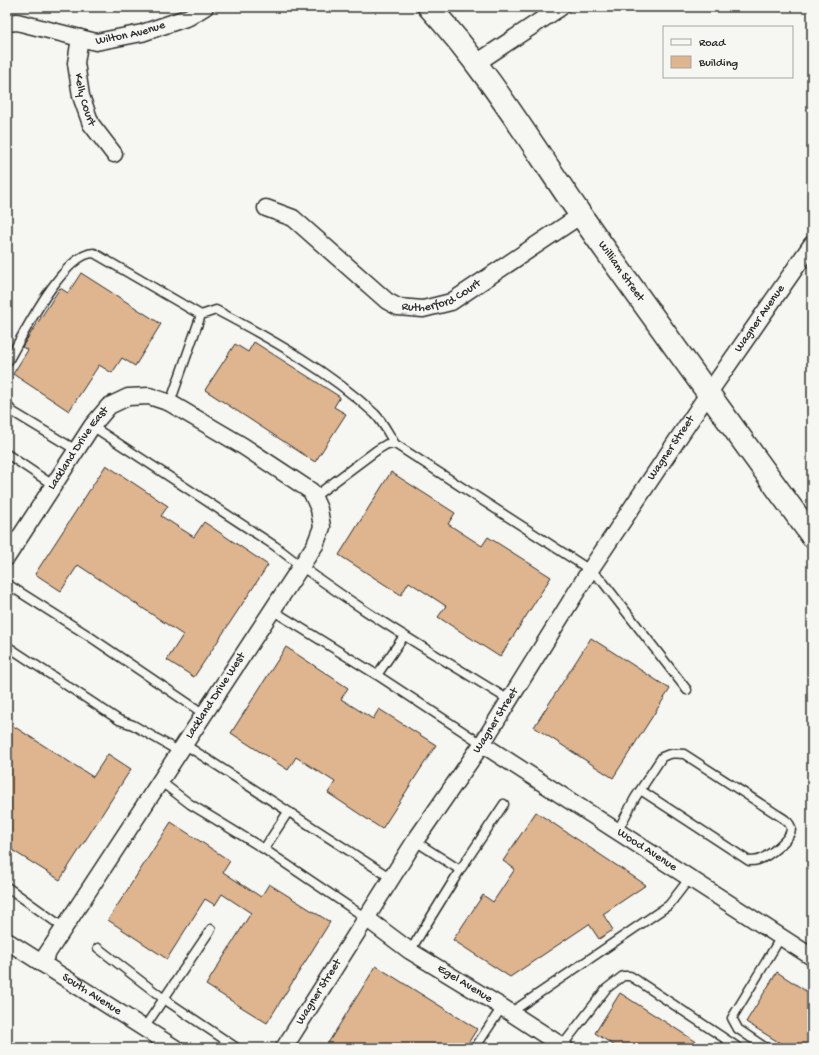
<svg xmlns="http://www.w3.org/2000/svg" width="819" height="1055" font-family="'Gochi Hand',sans-serif">
	<style>
		.building { fill: #deb58f; stroke: #2b2b2b }
		.lines { fill: none; stroke-linecap: round; stroke-linejoin: round }
		.lane-casing { stroke: #2b2b2b; stroke-width: 11 }
		.street-casing { stroke: #2b2b2b; stroke-width: 19 }
		.secondary-casing { stroke: #2b2b2b; stroke-width: 25 }
		.lane { stroke: #f6f6f2; stroke-width: 8 }
		.street { stroke: #f6f6f2; stroke-width: 16 }
		.secondary { stroke: #f6f6f2; stroke-width: 22 }
		.labels { text-anchor: middle; dominant-baseline: central; stroke-width: 3; stroke-linejoin: round; paint-order: stroke }
		.street-label { font-size: 12px; fill: #2b2b2b; stroke: #f6f6f2 }
	</style>
	<rect width="100%" height="100%" fill="#f6f6f2"/>
	<filter id="ink" filterUnits="userSpaceOnUse"><feTurbulence type="fractalNoise" baseFrequency=".025" numOctaves="2"/><feDisplacementMap in="SourceGraphic" scale="8" xChannelSelector="R" yChannelSelector="G"/><feConvolveMatrix kernelMatrix="1 2 1 2 8 2 1 2 1" color-interpolation-filters="sRGB"/></filter>
	<g filter="url(#ink)">
		<path class="building" d="M 81,273 L 161,324 L 135,366 L 122,358 L 112,373 L 99,365 L 69,411 L 13,374 L 28,350 L 22,347 L 60,288 L 68,293 Z
			M 254,342 L 340,397 L 334,407 L 346,414 L 315,462 L 205,390 L 235,344 L 248,352 Z
			M 106,465 L 168,506 L 161,516 L 194,537 L 204,522 L 268,565 L 194,677 L 167,660 L 183,635 L 78,565 L 61,591 L 35,574 Z
			M 391,472 L 455,513 L 448,524 L 482,546 L 488,537 L 551,577 L 500,657 L 438,617 L 446,606 L 409,582 L 401,595 L 339,555 Z
			M 591,638 L 670,689 L 613,778 L 534,727 Z
			M 286,647 L 348,688 L 341,699 L 373,719 L 379,709 L 436,745 L 382,829 L 328,793 L 335,782 L 296,757 L 288,770 L 231,733 Z
			M 7,722 L 93,777 L 108,754 L 131,769 L 60,880 L 7,847 Z
			M 536,812 L 646,885 L 603,914 L 613,930 L 599,939 L 589,924 L 510,977 L 453,940 L 483,895 L 493,902 L 515,869 L 503,861 Z
			M 171,822 L 230,861 L 223,872 L 261,897 L 269,884 L 330,922 L 267,1023 L 206,985 L 251,913 L 222,894 L 215,905 L 205,899 L 167,959 L 108,920 Z
			M 376,966 L 477,1029 L 465,1048 L 325,1048 Z
			M 777,972 L 812,995 L 812,1048 L 788,1048 L 746,1022 Z
			M 620,993 L 706,1048 L 618,1048 L 595,1033 Z"/>
		<g class="lines">
			<g class="lane-casing">
				<path id="lane" d="M 7,363 C 22,337 63,253 94,253 L 201,315
					M 170,403 L 201,315 L 216,310 C 271,339 329,371 375,414 C 383,422 389,435 395,444
					M 7,405 L 13,412 L 76,450
					M 92,426 L 275,546 C 348,604 430,651 509,700
					M 7,454 L 53,485
					M 314,497 L 377,450 L 387,444 L 395,444 L 590,570 L 603,582 L 687,690
					M 7,584 L 89,636 L 204,714
					M 272,610 L 377,675 L 482,744
					M 7,646 L 119,720 L 133,725 L 180,752
					M 377,675 L 404,636
					M 184,744 L 391,878
					M 160,781 L 190,804 L 264,849 L 366,918
					M 618,830 L 635,798 L 662,757 C 670,753 675,753 684,754 L 778,815 C 783,818 790,822 791,828 C 792,839 767,857 758,860 C 755,861 752,861 749,861 L 642,791
					M 415,841 L 460,870 L 504,804
					M 264,849 L 288,812
					M 7,887 L 64,928
					M 98,948 L 164,999 L 237,1048
					M 410,951 L 460,870
					M 510,1013 L 669,905 L 689,879
					M 144,1028 L 211,929
					M 562,1046 L 606,989 L 623,976 L 630,976 L 638,981 L 739,1048
					M 475,1048 L 502,1007
					M 766,1048 L 738,1029 L 732,1018 L 781,937"/>
			</g>
			<g class="street-casing">
				<g id="street">
					<path id="s1" d="M 7,23 L 17,22 L 96,42 L 142,33 L 189,17 L 205,7"/>
					<path id="s2" d="M 80,38 L 76,63 L 81,96 L 91,124 L 114,154"/>
					<path d="M 475,64 L 561,7"/>
					<path id="s3" d="M 266,208 L 293,218 L 387,301 L 398,307 L 423,309 L 451,302 L 581,215"/>
					<path id="s4" d="M 7,557 L 92,426 L 109,406 L 128,397 L 149,396 L 170,403 L 243,446 L 311,491 L 319,509 L 322,527 L 315,545 L 41,963"/>
					<path id="s5" d="M 482,744 L 812,957"/>
					<path id="s6" d="M 366,918 L 410,951 L 502,1007 L 565,1048"/>
					<path id="s7" d="M 7,941 L 175,1048"/>
					<path id="s8" d="M 284,1048 L 415,841 L 482,744 L 590,570 L 708,394 L 812,244"/>
				</g>
			</g>
			<g class="secondary-casing">
				<g id="secondary">
					<path id="s9" d="M 429,7 C 486,68 532,145 580,214 C 656,322 734,429 812,536"/>
				</g>
			</g>
			<use href="#lane" class="lane"/>
			<use href="#street" class="street"/>
			<use href="#secondary" class="secondary"/>
		</g>
	</g>
	<g class="labels">
		<g class="street-label">
			<text stroke="none"><textPath href="#s1" startOffset="127">Wilton Avenue</textPath></text>
			<text stroke="none"><textPath href="#s2" startOffset="63">Kelly Court</textPath></text>
			<text stroke="none"><textPath href="#s9" startOffset="327">William Street</textPath></text>
			<text stroke="none"><textPath href="#s3" startOffset="213">Rutherford Court</textPath></text>
			<text stroke="none"><textPath href="#s8" startOffset="871">Wagner Avenue</textPath></text>
			<text stroke="none"><textPath href="#s4" startOffset="130">Lackland Drive East</textPath></text>
			<text stroke="none"><textPath href="#s8" startOffset="714">Wagner Street</textPath></text>
			<text transform="translate(216 696) rotate(-57)">Lackland Drive West</text>
			<text stroke="none"><textPath href="#s8" startOffset="390">Wagner Street</textPath></text>
			<text stroke="none"><textPath href="#s5" startOffset="196">Wood Avenue</textPath></text>
			<text stroke="none"><textPath href="#s6" startOffset="119">Egel Avenue</textPath></text>
			<text stroke="none"><textPath href="#s8" startOffset="66">Wagner Street</textPath></text>
			<text stroke="none"><textPath href="#s7" startOffset="100">South Avenue</textPath></text>
		</g>
	</g>
	<rect width="819" height="1055" fill="none" stroke="#f6f6f2" stroke-width="24"/>
	<rect x="12" y="12" width="795" height="1031" fill="none" stroke="#2b2b2b" stroke-width="1.5" filter="url(#ink)"/>
	<rect x="663" y="26" width="130" height="52" fill="#f6f6f2" stroke="#a5a5a2"/>
	<rect x="671" y="39" width="20" height="6" fill="#f6f6f2" stroke="#a5a5a2"/>
	<text x="699" y="46" font-size="12" fill="#2b2b2b">Road</text>
	<rect x="671" y="56" width="20" height="12" fill="#deb58f" stroke="#a5a5a2"/>
	<text x="699" y="66" font-size="12" fill="#2b2b2b">Building</text>
</svg>
